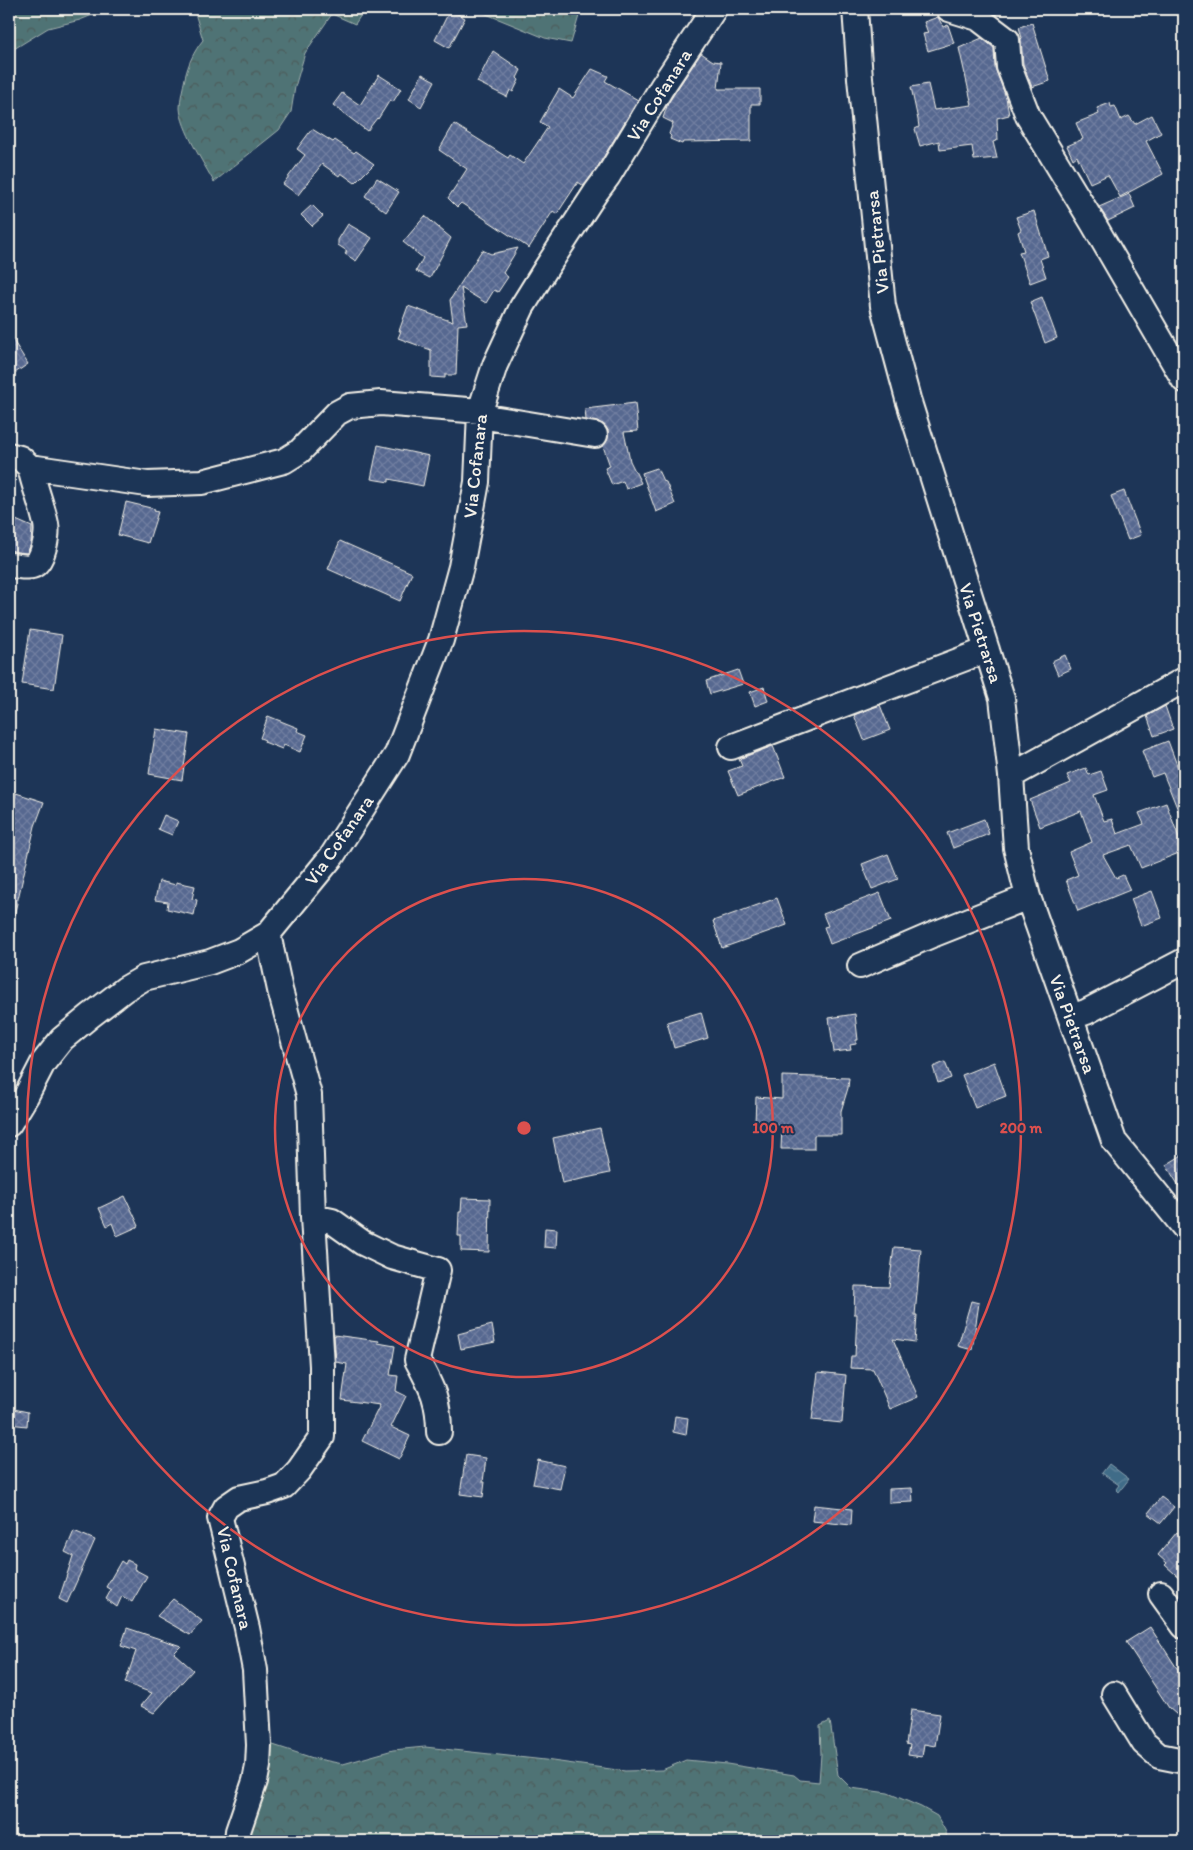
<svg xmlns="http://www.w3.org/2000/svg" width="1193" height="1850" font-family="Itim,sans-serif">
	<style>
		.forest { fill: url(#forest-crowns); stroke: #a2b2ae }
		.water { fill: url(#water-waves); stroke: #89a1ae }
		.building { fill: url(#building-cross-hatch); stroke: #f4f1e8 }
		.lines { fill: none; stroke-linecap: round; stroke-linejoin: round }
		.minor-casing { stroke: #f4f1e8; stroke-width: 28 }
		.minor { stroke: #1d3557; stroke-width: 24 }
		.ring { fill: none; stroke: #dc504e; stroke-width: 2.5 }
		.labels { text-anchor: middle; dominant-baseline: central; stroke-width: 4; stroke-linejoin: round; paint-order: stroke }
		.street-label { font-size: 19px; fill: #f4f1e8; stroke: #1d3557 }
		.centre { fill: #dc504e; stroke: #1d3557; stroke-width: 2.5 }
		.ring-label { font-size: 15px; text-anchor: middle; font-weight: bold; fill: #dc504e; stroke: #1d3557; stroke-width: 4; stroke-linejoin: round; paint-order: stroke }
	</style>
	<defs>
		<pattern id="forest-crowns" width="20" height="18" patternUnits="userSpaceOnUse" patternTransform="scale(1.25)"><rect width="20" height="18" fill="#507374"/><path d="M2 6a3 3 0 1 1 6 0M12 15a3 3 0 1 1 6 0" fill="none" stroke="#4c5b5b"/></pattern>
		<pattern id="water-waves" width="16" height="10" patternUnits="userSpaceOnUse" patternTransform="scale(1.25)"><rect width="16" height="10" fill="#416c88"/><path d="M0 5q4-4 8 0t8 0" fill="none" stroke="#5d8199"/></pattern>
		<pattern id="building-cross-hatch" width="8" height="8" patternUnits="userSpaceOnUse" patternTransform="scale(1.25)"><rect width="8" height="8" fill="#576890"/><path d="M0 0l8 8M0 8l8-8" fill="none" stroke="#707ea0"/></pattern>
	</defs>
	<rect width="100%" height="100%" fill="#1d3557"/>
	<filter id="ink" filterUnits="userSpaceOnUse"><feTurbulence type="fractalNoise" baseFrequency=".02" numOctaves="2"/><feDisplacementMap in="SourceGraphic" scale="10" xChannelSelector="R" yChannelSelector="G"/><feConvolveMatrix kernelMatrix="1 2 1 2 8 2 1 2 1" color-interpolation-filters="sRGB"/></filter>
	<g filter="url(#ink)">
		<path class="forest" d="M 9,9 L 107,9 L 80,20 L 48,28 L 9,52 Z
			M 191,9 L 365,9 L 355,24 L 332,14 L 305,53 L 295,87 L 291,112 L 279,130 L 214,182 C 204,164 181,128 180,108 C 180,98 183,88 185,78 C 188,64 194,51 203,40 L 195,13 Z
			M 474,9 L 581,9 L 571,43 L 545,38 Z
			M 830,1721 L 838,1775 L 851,1788 L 888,1793 L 921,1807 L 937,1816 L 946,1832 L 947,1841 L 245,1841 L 270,1744 L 313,1758 L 343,1764 L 393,1750 L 425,1747 L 545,1760 L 625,1771 L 662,1770 L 686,1760 L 727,1764 L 794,1775 L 800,1780 L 819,1782 L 821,1754 L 820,1726 Z"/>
		<path class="water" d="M 1109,1464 L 1129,1479 L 1119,1492 L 1116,1489 L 1119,1485 L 1102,1473 Z"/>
		<path class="building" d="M 450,10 L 465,18 L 449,48 L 435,40 Z
			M 938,17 L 943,27 L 948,25 L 954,43 L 928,51 L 923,34 L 928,33 L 924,22 Z
			M 1032,23 L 1050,81 L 1032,87 L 1023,64 L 1021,39 L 1022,38 L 1019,27 Z
			M 982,38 L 994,48 L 995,68 L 1006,97 L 1009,115 L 997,118 L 998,140 L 993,142 L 997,158 L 974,160 L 972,146 L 940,150 L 939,141 L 920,146 L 915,129 L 919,127 L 918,120 L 911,87 L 928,84 L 934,110 L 972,105 L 959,48 Z
			M 493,51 L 521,70 L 517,78 L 519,80 L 513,92 L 510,90 L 507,97 L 477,82 Z
			M 701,53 L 713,61 L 721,62 L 718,89 L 760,89 L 760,104 L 751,104 L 751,141 L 683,142 L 682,144 L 670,139 L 671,136 L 669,134 L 673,123 L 663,118 L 668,103 Z
			M 592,69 L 608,76 L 605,81 L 638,100 L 597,168 L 584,186 L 578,182 L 557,214 L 553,211 L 529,248 L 461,203 L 457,207 L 448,198 L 467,169 L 439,150 L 454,124 L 508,158 L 510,155 L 523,164 L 548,127 L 540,122 L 559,89 L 573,98 Z
			M 422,74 L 435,81 L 421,107 L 409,99 Z
			M 379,75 L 401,89 L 393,102 L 390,100 L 378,119 L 377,118 L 367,131 L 333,105 L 342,93 L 360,105 Z
			M 1110,103 L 1111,107 L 1115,106 L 1121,120 L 1129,116 L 1135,124 L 1152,115 L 1161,133 L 1146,141 L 1163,174 L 1120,197 L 1108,175 L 1090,183 L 1077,156 L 1073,159 L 1067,146 L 1083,139 L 1076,123 L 1099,114 L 1097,108 Z
			M 312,129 L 333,142 L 335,140 L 354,153 L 356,151 L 374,164 L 355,183 L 341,173 L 339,176 L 322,164 L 298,195 L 283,184 L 305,155 L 297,149 Z
			M 377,178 L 399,192 L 386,212 L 365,196 Z
			M 1129,194 L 1135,208 L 1108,221 L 1099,207 Z
			M 312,205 L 323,216 L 312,226 L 301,215 Z
			M 1034,211 L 1048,256 L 1040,259 L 1046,277 L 1030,283 L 1019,252 L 1024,251 L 1018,232 L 1021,230 L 1016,217 Z
			M 425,216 L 451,238 L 430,278 L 416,271 L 423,258 L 403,242 Z
			M 348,224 L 372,238 L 356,261 L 345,254 L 347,251 L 338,245 L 338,240 Z
			M 518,248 L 503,273 L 508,277 L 498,292 L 494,290 L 486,303 L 461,288 L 467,324 L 458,325 L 456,375 L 445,375 L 445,378 L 431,377 L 431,350 L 398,338 L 401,331 L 399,331 L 408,306 L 453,322 L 450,300 L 482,250 L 491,254 Z
			M 1042,297 L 1057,338 L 1045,343 L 1030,302 Z
			M 9,334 L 28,364 L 9,377 Z
			M 635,403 L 638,431 L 624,432 L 630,461 L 641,483 L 626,489 L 623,481 L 612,485 L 605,468 L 610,466 L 603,446 L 608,438 L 608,430 L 603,424 L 586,420 L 585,409 Z
			M 378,445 L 429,456 L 423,486 L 389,479 L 389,482 L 371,479 Z
			M 657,468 L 663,481 L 666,482 L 675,504 L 656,512 L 642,473 Z
			M 1124,491 L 1141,535 L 1128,540 L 1111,496 Z
			M 126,502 L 155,509 L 154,511 L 158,512 L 148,543 L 118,535 Z
			M 9,517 L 32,527 L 31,544 L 27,553 L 16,552 L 9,549 Z
			M 340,541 L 412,573 L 400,601 L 328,569 Z
			M 30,630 L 62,635 L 54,689 L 22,684 Z
			M 1065,655 L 1071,669 L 1058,675 L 1052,661 Z
			M 738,670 L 743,684 L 710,694 L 706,681 Z
			M 764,687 L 768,701 L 755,706 L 750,692 Z
			M 880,705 L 890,730 L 864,740 L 854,715 Z
			M 1165,706 L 1173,729 L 1154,736 L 1147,716 Z
			M 268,716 L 298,728 L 297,731 L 307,735 L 300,752 L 284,745 L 282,749 L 264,742 L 265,740 L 260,738 Z
			M 156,729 L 189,734 L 182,780 L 149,774 Z
			M 1168,741 L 1184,784 L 1184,825 L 1163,773 L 1152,777 L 1142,751 Z
			M 773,746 L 785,777 L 738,795 L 728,771 L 742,766 L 739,759 Z
			M 1086,768 L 1089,775 L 1101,771 L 1108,790 L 1094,795 L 1104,821 L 1112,819 L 1117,834 L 1144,824 L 1139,813 L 1166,803 L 1184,851 L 1141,868 L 1131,845 L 1103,855 L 1116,878 L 1123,875 L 1130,890 L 1078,911 L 1066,880 L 1078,875 L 1069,852 L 1092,842 L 1081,811 L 1040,827 L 1030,800 L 1071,783 L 1067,775 Z
			M 16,793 L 44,802 L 35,826 L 14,916 L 9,915 L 9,823 Z
			M 164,815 L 178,821 L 172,835 L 158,829 Z
			M 984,819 L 989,834 L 953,848 L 947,833 Z
			M 888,854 L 898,879 L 872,889 L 862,864 Z
			M 159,881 L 176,885 L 176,882 L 195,886 L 192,899 L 197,900 L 194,915 L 167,909 L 168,902 L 155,900 Z
			M 1152,891 L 1162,918 L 1141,926 L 1131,899 Z
			M 880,893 L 891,921 L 830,944 L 824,927 L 828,926 L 823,914 Z
			M 777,898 L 787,925 L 722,948 L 713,921 Z
			M 701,1012 L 708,1038 L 674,1048 L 667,1022 Z
			M 855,1014 L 858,1040 L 856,1040 L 856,1044 L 850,1045 L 851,1050 L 834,1052 L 829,1018 Z
			M 945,1062 L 951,1078 L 938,1083 L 933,1067 Z
			M 994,1062 L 1006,1096 L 975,1108 L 962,1075 Z
			M 782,1076 L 849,1078 L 848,1088 L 841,1111 L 841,1135 L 814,1135 L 814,1149 L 781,1149 L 782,1126 L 755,1123 L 756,1097 L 782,1099 Z
			M 600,1128 L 610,1173 L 562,1183 L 553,1138 Z
			M 1184,1154 L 1184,1194 L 1166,1165 Z
			M 125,1196 L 139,1226 L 117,1236 L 112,1223 L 107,1226 L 99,1208 Z
			M 462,1198 L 490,1199 L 489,1252 L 461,1251 L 461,1236 L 458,1236 L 459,1212 L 461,1212 Z
			M 545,1228 L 557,1229 L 556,1248 L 544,1247 Z
			M 894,1247 L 921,1249 L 915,1315 L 917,1315 L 915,1342 L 893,1339 L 918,1397 L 890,1409 L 873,1369 L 850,1368 L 851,1356 L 855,1356 L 857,1314 L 854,1314 L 855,1286 L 889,1287 Z
			M 971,1301 L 979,1303 L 972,1350 L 958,1346 Z
			M 492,1325 L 495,1342 L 461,1349 L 458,1334 Z
			M 334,1335 L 379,1341 L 378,1343 L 395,1346 L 390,1375 L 398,1376 L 396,1391 L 406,1396 L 391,1427 L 410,1436 L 399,1459 L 362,1441 L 380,1405 L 342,1400 L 347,1364 L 336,1362 Z
			M 818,1372 L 846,1375 L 842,1423 L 812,1420 Z
			M 9,1408 L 28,1412 L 27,1426 L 9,1424 Z
			M 675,1416 L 688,1418 L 686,1435 L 673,1432 Z
			M 466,1455 L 486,1458 L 483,1482 L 485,1482 L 483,1497 L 460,1494 Z
			M 538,1460 L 565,1466 L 560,1489 L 533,1484 Z
			M 912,1488 L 913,1502 L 889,1503 L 889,1489 Z
			M 1161,1497 L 1174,1507 L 1161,1523 L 1148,1513 Z
			M 814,1505 L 852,1509 L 851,1525 L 812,1521 Z
			M 74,1531 L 95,1540 L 67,1603 L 59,1599 L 73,1556 L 65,1552 Z
			M 1177,1532 L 1184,1538 L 1184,1582 L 1165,1565 L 1167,1563 L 1158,1555 Z
			M 127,1560 L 135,1564 L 134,1569 L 147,1576 L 132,1602 L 122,1596 L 117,1607 L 106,1599 L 111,1590 L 106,1587 L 121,1561 L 125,1564 Z
			M 173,1599 L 202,1621 L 190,1635 L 157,1616 Z
			M 1150,1627 L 1184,1679 L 1184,1721 L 1169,1708 L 1126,1642 Z
			M 127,1628 L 181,1646 L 174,1653 L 193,1670 L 154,1713 L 141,1706 L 152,1693 L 125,1683 L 136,1651 L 121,1646 Z
			M 911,1710 L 940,1714 L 935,1746 L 924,1744 L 922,1757 L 908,1755 L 910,1745 L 906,1744 Z"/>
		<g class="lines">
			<g class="minor-casing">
				<path id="minor" d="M 855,9 L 860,78 L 883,306 L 908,399 L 1002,698 L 1011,776 L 1016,848 L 1028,897 L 1114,1141 L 1184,1227
					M 949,9 L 978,18 L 1007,40 L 1009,67 L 1028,116 L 1093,223 L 1184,380
					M 9,455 L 20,458 L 30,467 L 147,484 L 202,482 L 284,461 L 300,451 L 337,413 L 350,406 L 381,403 L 480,411 L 492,418 L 595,435
					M 9,565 C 16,565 26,568 32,566 C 43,563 48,534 46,524 C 42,505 34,486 30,467
					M 731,747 L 987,650
					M 1011,776 L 1184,680
					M 860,966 L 932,935 L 1028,897
					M 1071,1017 L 1086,1012 L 1184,961
					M 9,1124 L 26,1096 L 43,1063 L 62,1039 L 90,1016 L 125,989 L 144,978 L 210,962 L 239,951 L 268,934 L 332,856 L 397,754 L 441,640 L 461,567 L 477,482 L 480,411 L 495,365 L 522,307 L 545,270 L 596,192 L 608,176 L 662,87 L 714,9
					M 313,1217 L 332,1221 L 363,1243 L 392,1257 L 438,1270 L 417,1360 C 432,1388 439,1400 439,1432
					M 1161,1594 L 1184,1626
					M 1114,1694 L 1144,1743 L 1159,1756 L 1184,1761
					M 237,1841 L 238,1831 L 255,1781 L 258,1766 L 259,1745 L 255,1670 L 247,1628 L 220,1518 L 226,1507 L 239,1498 L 267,1492 L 284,1486 L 299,1470 L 322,1437 L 322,1366 L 313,1217 L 309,1095 L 280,990 L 268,934"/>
			</g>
			<use href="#minor" class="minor"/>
		</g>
	</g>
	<g class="ring">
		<circle cx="524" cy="1128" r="249"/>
		<circle cx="524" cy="1128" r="497"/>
	</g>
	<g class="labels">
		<g class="street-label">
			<text transform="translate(659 95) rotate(-58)">Via Cofanara</text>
			<text transform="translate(877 242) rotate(-96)">Via Pietrarsa</text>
			<text transform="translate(475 466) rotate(-84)">Via Cofanara</text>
			<text transform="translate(981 633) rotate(72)">Via Pietrarsa</text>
			<text transform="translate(339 840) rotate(-55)">Via Cofanara</text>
			<text transform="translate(1073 1024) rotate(70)">Via Pietrarsa</text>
			<text transform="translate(235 1578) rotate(77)">Via Cofanara</text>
		</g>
	</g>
	<circle cx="524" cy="1128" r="8" class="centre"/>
	<g class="ring-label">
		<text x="773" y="1133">100 m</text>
		<text x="1021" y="1133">200 m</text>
	</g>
	<rect width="1193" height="1850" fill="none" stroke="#1d3557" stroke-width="30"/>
	<rect x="15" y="15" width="1163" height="1820" fill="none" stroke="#f4f1e8" stroke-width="2" filter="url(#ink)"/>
</svg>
